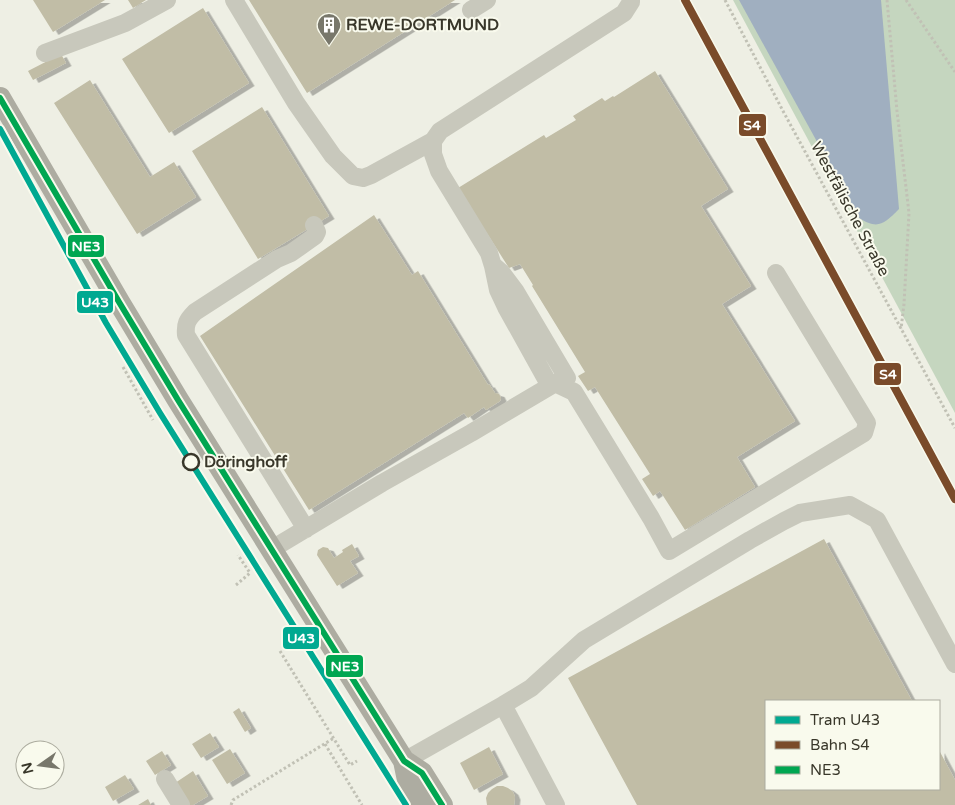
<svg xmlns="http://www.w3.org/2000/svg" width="955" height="805" font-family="'Varela Round',sans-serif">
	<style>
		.green { fill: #c5d6bf }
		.water { fill: #a0afc0 }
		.building { fill: #c1bda6; filter: url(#shadow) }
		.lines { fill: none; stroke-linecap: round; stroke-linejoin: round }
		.path { stroke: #c1c1b5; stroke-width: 3; stroke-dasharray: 2.5 2.5; stroke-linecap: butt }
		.minor { stroke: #c8c8bc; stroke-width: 18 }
		.major { stroke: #adaca1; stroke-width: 22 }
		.bus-1-casing { stroke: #f9faed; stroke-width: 10 }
		.bus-1 { stroke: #00a651; stroke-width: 6 }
		.rail-1-casing { stroke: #f9faed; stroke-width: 11 }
		.rail-1 { stroke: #7a4b2a; stroke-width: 8 }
		.tram-1-casing { stroke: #f9faed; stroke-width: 10 }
		.tram-1 { stroke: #00a991; stroke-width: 6 }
		.stop-dot { fill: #f9faed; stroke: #39372a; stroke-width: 2.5 }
		.labels { text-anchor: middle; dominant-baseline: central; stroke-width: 4; stroke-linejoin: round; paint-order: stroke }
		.poi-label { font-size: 16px; font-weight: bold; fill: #39372a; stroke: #f9faed; text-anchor: start }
		.street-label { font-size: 16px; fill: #39372a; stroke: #f9faed }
		.stop-label { font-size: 16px; font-weight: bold; fill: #39372a; stroke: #f9faed; text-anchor: start }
		.line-badge { stroke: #f9faed; stroke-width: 2 }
		.badge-label { font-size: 14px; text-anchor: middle; font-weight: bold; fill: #fff }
	</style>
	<defs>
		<filter id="shadow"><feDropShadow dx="5.5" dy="3" stdDeviation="0" flood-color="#0004"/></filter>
	</defs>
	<rect width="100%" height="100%" fill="#eeefe4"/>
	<path class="green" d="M 733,0 L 955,0 L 955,413 Z"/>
	<path class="water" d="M 739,0 L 881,0 L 899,209 C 884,224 878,230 859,218 Z"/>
	<path class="building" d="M 33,0 L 105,0 L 53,32 Z
		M 128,0 L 146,0 L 133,8 Z
		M 249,0 L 455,0 L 307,93 Z
		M 203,8 L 249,83 L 169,133 L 122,59 Z
		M 61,54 L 66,63 L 33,80 L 28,71 Z
		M 655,71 L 728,189 L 701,206 L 751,286 L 722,304 L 795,421 L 737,457 L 755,487 L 685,530 L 660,491 L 653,496 L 642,479 L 650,474 L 595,387 L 588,391 L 578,376 L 585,372 L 532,286 L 533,285 L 520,264 L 509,268 L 458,188 L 544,135 L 546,138 L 576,120 L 573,116 L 602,98 L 605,101 L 613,96 L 614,97 Z
		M 90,80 L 150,177 L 174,162 L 196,197 L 137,234 L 54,103 Z
		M 262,107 L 329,216 L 258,259 L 192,151 Z
		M 374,215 L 412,275 L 418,271 L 488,385 L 489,384 L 495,393 L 499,394 L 501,398 L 500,401 L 486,410 L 484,407 L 468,418 L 464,413 L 309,510 L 200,336 Z
		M 824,539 L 912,701 L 766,701 L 766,789 L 939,789 L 939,750 L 955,780 L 955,805 L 637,805 L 568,678 Z
		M 352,544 L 359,556 L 350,561 L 358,573 L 337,586 L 317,555 L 318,550 L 323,547 L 328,548 L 334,558 L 343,552 L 342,550 Z
		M 239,708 L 251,728 L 245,732 L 233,712 Z
		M 210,733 L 219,747 L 201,758 L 192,744 Z
		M 489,747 L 503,774 L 474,790 L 460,763 Z
		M 230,749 L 245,773 L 227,784 L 212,760 Z
		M 162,751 L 171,765 L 155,775 L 146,761 Z
		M 193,771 L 208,796 L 193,805 L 188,805 L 175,783 Z
		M 125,775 L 134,789 L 113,801 L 105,787 Z
		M 497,786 L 503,786 L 508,788 L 513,792 L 515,797 L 514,805 L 487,805 L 486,798 L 488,793 L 492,789 Z
		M 148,799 L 151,805 L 138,805 Z"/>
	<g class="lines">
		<path class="path" d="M 725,0 L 783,111 L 955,428
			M 887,0 L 897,111 L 909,213 L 904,304 L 901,329
			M 906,0 L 955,72
			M 123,367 L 153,420
			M 236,585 L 250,573 L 238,555
			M 280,651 L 350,765 L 357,761
			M 325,744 L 362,805
			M 231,805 L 233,800 L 334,738"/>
		<path class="minor" d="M 234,0 L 296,103 L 333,156 L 353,176 L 363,178 L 371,175 L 433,141
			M 471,10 L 487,0
			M 45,53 L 125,23 L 167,0
			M 555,383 L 574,392 L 651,518 L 669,551 L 864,433 L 867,423 L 776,273
			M 550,386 L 506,307 L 498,290 L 493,266 L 489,253 L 439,171 L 433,154 L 433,141 L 440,131 L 624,13 L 631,2 L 631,0
			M 306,529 L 186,335 C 185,324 187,320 195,312 L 277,259 L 291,253 L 315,236 L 317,232 L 314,225
			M 272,549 L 382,483 L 471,433 L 552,385 L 567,378 L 516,292 L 501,272 L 494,266
			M 503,705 L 556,805
			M 404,761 L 503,705 L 531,688 L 584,640 L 750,540 L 784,521 L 800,513 L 850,505 L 877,520 L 955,664
			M 165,779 L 181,805"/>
		<path class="major" d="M 0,98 L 119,302 L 178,400 L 404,761 L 409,785 L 421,805
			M 404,761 L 422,773 L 442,805"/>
		<g class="bus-1-casing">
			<path id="bus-1" d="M 0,98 L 119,302 L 178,400 L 404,761 L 422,773 L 442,805"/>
		</g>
		<use href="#bus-1" class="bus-1"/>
		<g class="rail-1-casing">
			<path id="rail-1" d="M 685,0 L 955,499"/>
		</g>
		<use href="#rail-1" class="rail-1"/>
		<g class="tram-1-casing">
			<path id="tram-1" d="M 0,129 L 106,323 L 160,413 L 406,805"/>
		</g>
		<use href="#tram-1" class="tram-1"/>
	</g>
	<defs>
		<g id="building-pin" transform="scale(1.25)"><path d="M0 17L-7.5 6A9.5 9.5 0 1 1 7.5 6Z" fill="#78776b" stroke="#f9faed"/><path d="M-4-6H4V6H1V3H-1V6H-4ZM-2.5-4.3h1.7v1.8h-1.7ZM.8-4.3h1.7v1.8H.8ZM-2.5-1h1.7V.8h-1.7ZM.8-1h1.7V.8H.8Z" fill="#fff"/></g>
	</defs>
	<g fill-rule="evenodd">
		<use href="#building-pin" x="329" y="25"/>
	</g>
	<circle class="stop-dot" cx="191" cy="462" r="8"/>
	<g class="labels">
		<g class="poi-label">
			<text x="346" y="25">REWE-DORTMUND</text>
		</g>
		<g class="street-label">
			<text transform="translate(850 209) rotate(62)">Westfälische Straße</text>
		</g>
		<g class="stop-label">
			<text x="204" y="462">Döringhoff</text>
		</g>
	</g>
	<g class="line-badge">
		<rect x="738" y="113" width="29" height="24" rx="5" fill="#7a4b2a"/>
		<rect x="67" y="234" width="38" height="24" rx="5" fill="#00a651"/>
		<rect x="76" y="290" width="38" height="24" rx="5" fill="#00a991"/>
		<rect x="873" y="362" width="29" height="24" rx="5" fill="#7a4b2a"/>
		<rect x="282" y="626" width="38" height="24" rx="5" fill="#00a991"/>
		<rect x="325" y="654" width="39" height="24" rx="5" fill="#00a651"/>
	</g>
	<g class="badge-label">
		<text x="752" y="130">S4</text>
		<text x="86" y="251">NE3</text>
		<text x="95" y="307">U43</text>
		<text x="888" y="379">S4</text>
		<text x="301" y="643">U43</text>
		<text x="345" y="671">NE3</text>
	</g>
	<rect x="765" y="700" width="175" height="90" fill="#f9faed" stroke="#acac9f"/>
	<rect x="775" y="716" width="25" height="8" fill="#00a991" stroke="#acac9f"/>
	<text x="810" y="725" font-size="15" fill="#39372a">Tram U43</text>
	<rect x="775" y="741" width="25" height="8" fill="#7a4b2a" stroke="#acac9f"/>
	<text x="810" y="750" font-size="15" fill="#39372a">Bahn S4</text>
	<rect x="775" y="766" width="25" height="8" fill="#00a651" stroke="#acac9f"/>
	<text x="810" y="775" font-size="15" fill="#39372a">NE3</text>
	<g transform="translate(40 765) rotate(256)"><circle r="24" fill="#f9faed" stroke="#acac9f"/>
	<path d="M0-4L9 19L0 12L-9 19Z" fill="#78776b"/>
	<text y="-8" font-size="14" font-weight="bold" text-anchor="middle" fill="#39372a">N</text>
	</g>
</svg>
